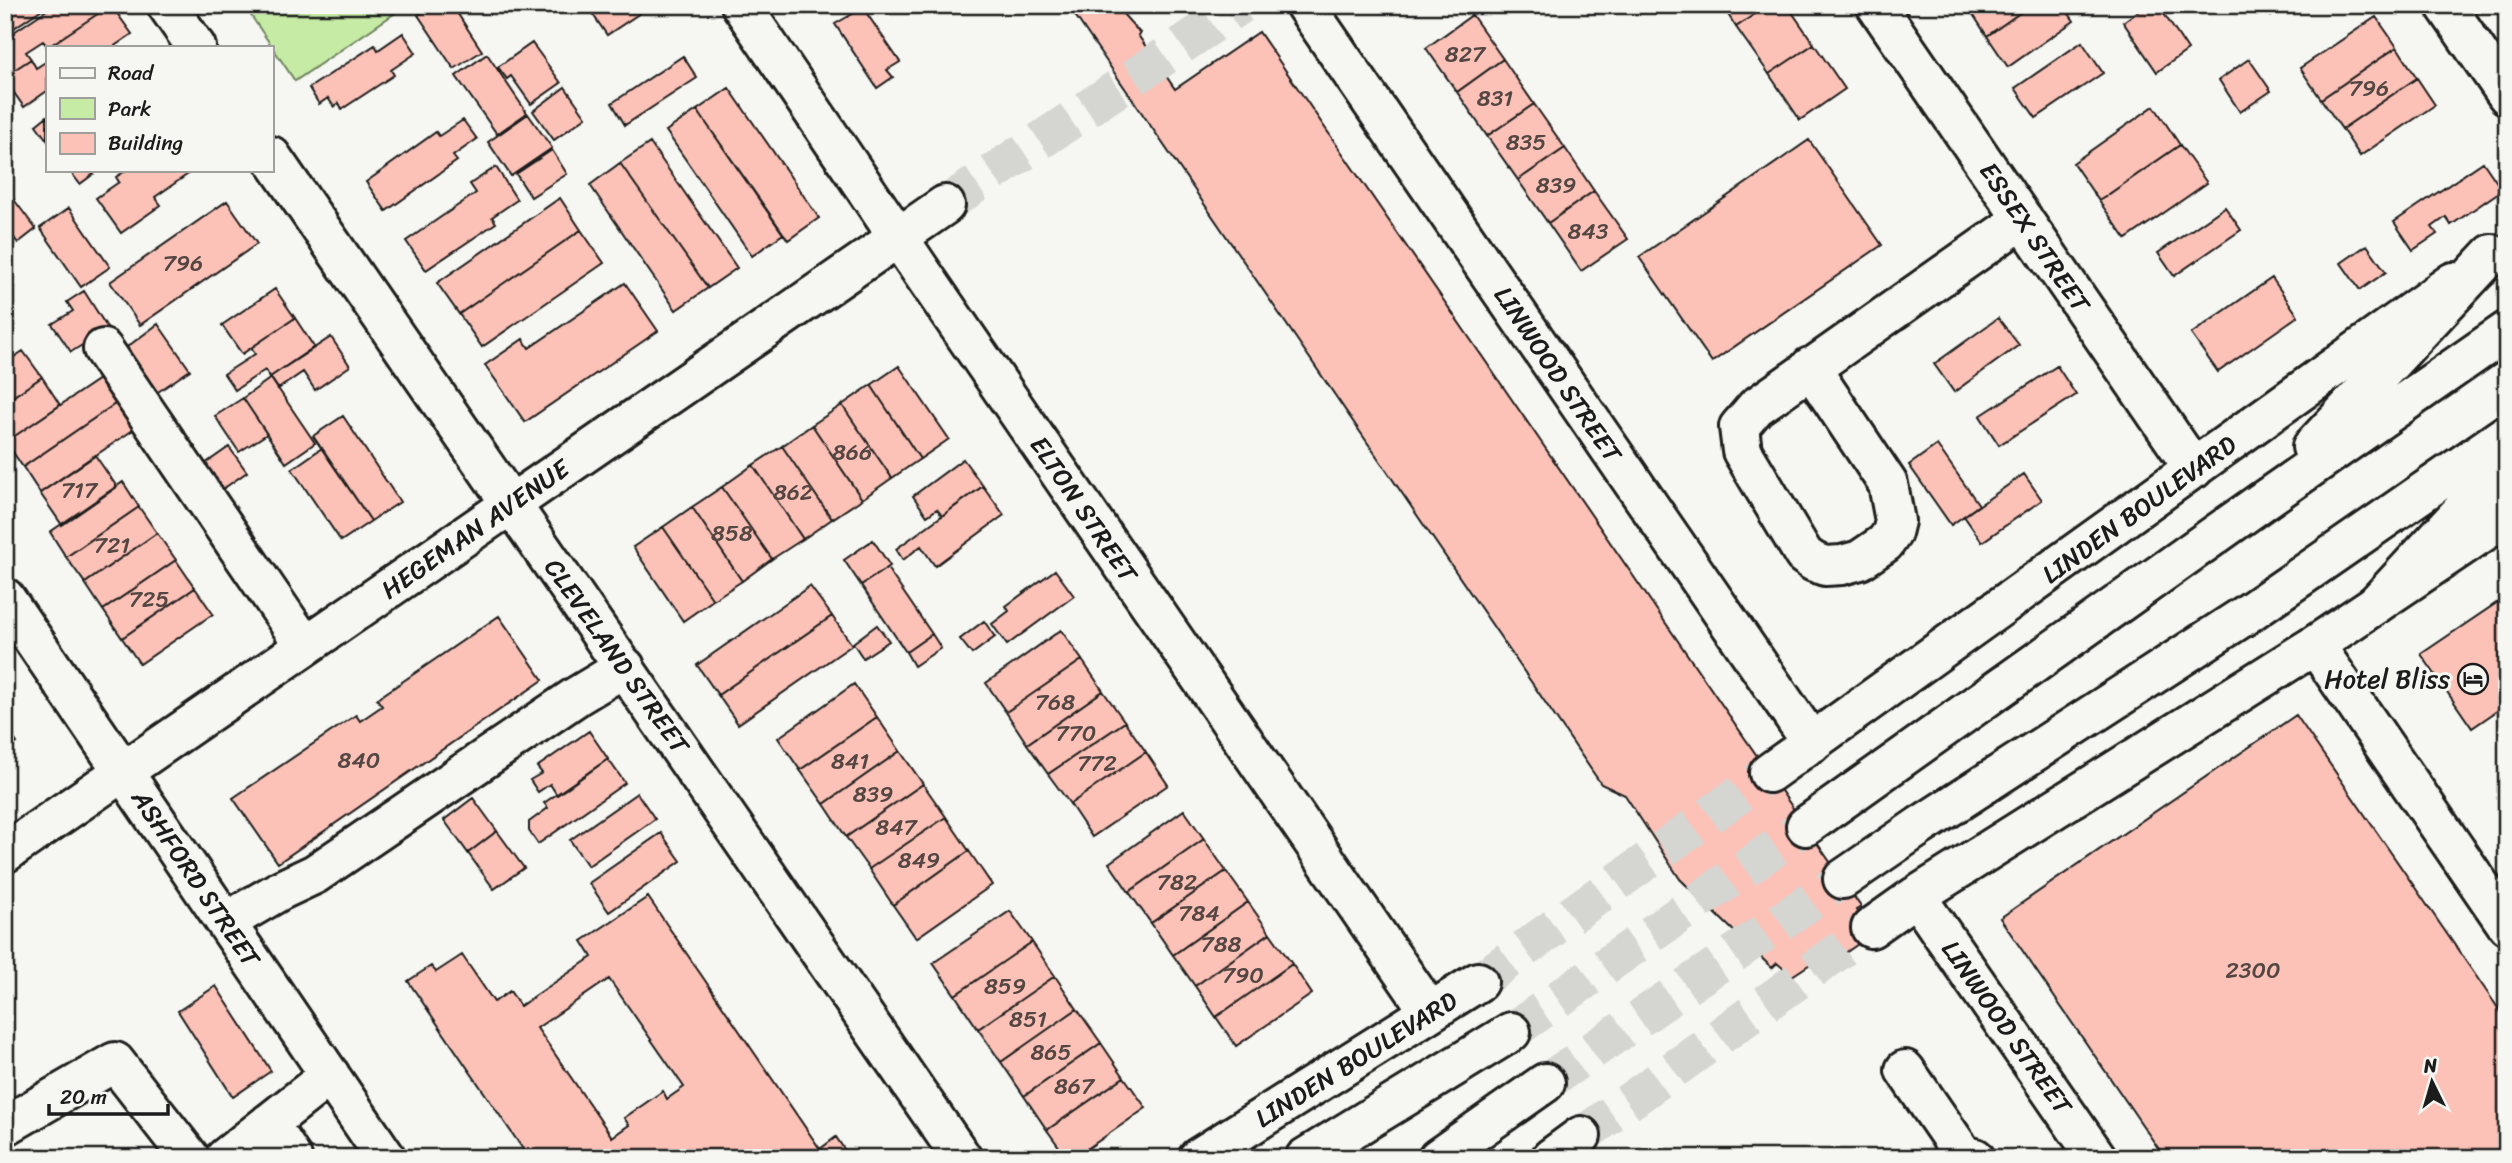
<svg xmlns="http://www.w3.org/2000/svg" width="2512" height="1163" font-family="Sriracha,sans-serif">
	<style>
		.green { fill: #c5eba5; stroke: #708460; stroke-width: 2 }
		.building { fill: #fdc2b7; stroke: #1c1c1c; stroke-width: 2; fill-rule: evenodd }
		.lines { fill: none; stroke-linecap: round; stroke-linejoin: round }
		.minor-tunnel { stroke: #d5d5d2; stroke-width: 38; stroke-dasharray: 38 19; stroke-linecap: butt }
		.highway-tunnel { stroke: #d5d5d2; stroke-width: 38; stroke-dasharray: 38 19; stroke-linecap: butt }
		.minor-casing { stroke: #1c1c1c; stroke-width: 44 }
		.highway-casing { stroke: #1c1c1c; stroke-width: 44 }
		.minor { stroke: #f6f6f2; stroke-width: 38 }
		.highway { stroke: #f6f6f2; stroke-width: 38 }
		.labels { text-anchor: middle; dominant-baseline: central; stroke-width: 6; stroke-linejoin: round; paint-order: stroke }
		.number-label { font-size: 23px; fill: #544643 }
		.street-label { font-size: 26px; fill: #1c1c1c; stroke: #f6f6f2 }
		.poi-label { font-size: 26px; fill: #1c1c1c; stroke: #f6f6f2; text-anchor: end }
	</style>
	<rect width="100%" height="100%" fill="#f6f6f2"/>
	<filter id="ink" filterUnits="userSpaceOnUse"><feTurbulence type="fractalNoise" baseFrequency=".0143" numOctaves="2"/><feDisplacementMap in="SourceGraphic" scale="14" xChannelSelector="R" yChannelSelector="G"/><feConvolveMatrix kernelMatrix="1 2 1 2 8 2 1 2 1" color-interpolation-filters="sRGB"/></filter>
	<g filter="url(#ink)">
		<path class="green" d="M 244,5 L 407,5 L 295,81 Z"/>
		<path class="building" d="M 5,5 L 48,5 L 5,34 Z
			M 54,5 L 111,5 L 48,47 L 43,41 L 26,52 L 31,59 L 5,76 L 5,38 Z
			M 111,5 L 132,34 L 113,47 L 48,47 Z
			M 433,5 L 452,5 L 482,51 L 454,69 L 418,15 Z
			M 589,5 L 652,5 L 607,35 L 587,6 Z
			M 1068,5 L 1115,5 L 1140,33 L 1138,35 L 1175,89 L 1259,32 L 1861,907 L 1856,910 L 1874,933 L 1825,967 L 1821,957 L 1792,976 L 1777,963 L 1772,968 L 1680,879 L 1625,795 L 1601,784 Z
			M 1722,5 L 1768,5 L 1736,27 Z
			M 1768,5 L 1787,5 L 1814,44 L 1769,74 L 1736,27 Z
			M 1967,5 L 2031,5 L 1987,36 Z
			M 2031,5 L 2063,5 L 2074,21 L 2008,67 L 1987,36 Z
			M 2147,5 L 2158,5 L 2188,50 L 2157,72 L 2123,22 Z
			M 2264,5 L 2288,5 L 2271,16 Z
			M 863,8 L 900,62 L 887,70 L 893,77 L 877,88 L 835,24 Z
			M 1472,15 L 1503,59 L 1457,92 L 1426,48 Z
			M 2376,17 L 2397,47 L 2321,99 L 2300,68 Z
			M 403,33 L 416,53 L 391,70 L 394,75 L 342,109 L 339,103 L 334,107 L 328,98 L 319,104 L 309,88 L 375,45 L 378,50 Z
			M 2082,42 L 2103,73 L 2036,118 L 2015,88 Z
			M 532,43 L 561,83 L 531,104 L 511,76 L 507,79 L 498,67 Z
			M 1814,44 L 1845,89 L 1800,120 L 1769,74 Z
			M 2397,47 L 2417,78 L 2342,129 L 2321,99 Z
			M 487,54 L 527,113 L 497,134 L 456,76 Z
			M 683,56 L 697,78 L 625,125 L 612,103 Z
			M 31,59 L 36,68 L 47,61 L 47,91 L 24,107 L 5,80 L 5,76 Z
			M 1503,59 L 1534,104 L 1487,136 L 1457,92 Z
			M 2249,59 L 2271,91 L 2240,112 L 2219,80 Z
			M 2417,78 L 2435,105 L 2360,156 L 2342,129 Z
			M 565,87 L 586,117 L 554,140 L 533,111 Z
			M 729,88 L 819,218 L 788,240 L 697,110 Z
			M 1534,104 L 1565,148 L 1518,180 L 1487,136 Z
			M 2154,106 L 2180,145 L 2099,201 L 2073,163 Z
			M 697,110 L 783,234 L 752,256 L 666,131 Z
			M 528,114 L 552,148 L 511,176 L 488,142 Z
			M 47,116 L 47,140 L 36,125 Z
			M 463,120 L 477,139 L 453,156 L 457,161 L 386,211 L 366,182 L 436,132 L 439,136 Z
			M 1809,140 L 1882,245 L 1712,362 L 1639,257 Z
			M 650,143 L 737,268 L 708,288 L 620,163 Z
			M 2180,145 L 2207,183 L 2126,239 L 2099,201 Z
			M 1565,148 L 1594,191 L 1548,223 L 1518,180 Z
			M 552,150 L 567,174 L 531,197 L 516,174 Z
			M 2483,162 L 2502,190 L 2451,225 L 2446,217 L 2432,227 L 2437,234 L 2413,250 L 2394,222 Z
			M 620,163 L 708,288 L 676,310 L 590,185 Z
			M 496,167 L 517,200 L 492,217 L 496,223 L 426,270 L 406,241 L 476,193 L 470,184 Z
			M 69,170 L 99,170 L 80,184 Z
			M 127,170 L 194,170 L 155,197 L 161,205 L 121,233 L 96,198 L 119,182 L 116,177 Z
			M 6,189 L 36,229 L 18,243 L 5,226 Z
			M 1594,191 L 1628,239 L 1581,271 L 1548,223 Z
			M 560,198 L 581,230 L 459,314 L 437,283 Z
			M 227,201 L 257,244 L 140,325 L 110,282 Z
			M 2225,207 L 2241,230 L 2174,276 L 2158,253 Z
			M 69,208 L 110,267 L 81,287 L 40,228 Z
			M 581,230 L 604,263 L 482,347 L 459,314 Z
			M 2367,245 L 2386,272 L 2360,290 L 2341,263 Z
			M 2272,278 L 2298,316 L 2218,372 L 2191,334 Z
			M 625,283 L 658,331 L 525,422 L 485,365 L 523,339 L 529,348 Z
			M 275,289 L 295,318 L 242,354 L 222,325 Z
			M 84,291 L 108,329 L 71,352 L 52,324 L 73,311 L 67,302 Z
			M 295,318 L 314,347 L 270,377 L 265,370 L 235,390 L 224,374 L 255,354 L 251,348 Z
			M 1998,318 L 2019,345 L 1954,392 L 1934,364 Z
			M 158,324 L 190,370 L 155,394 L 123,350 Z
			M 331,337 L 350,366 L 315,390 L 303,372 L 278,389 L 270,377 Z
			M 23,351 L 42,377 L 5,402 L 5,363 Z
			M 899,366 L 949,439 L 920,459 L 871,385 Z
			M 2057,366 L 2076,395 L 1999,445 L 1980,416 Z
			M 42,377 L 60,405 L 6,442 L 5,402 Z
			M 102,377 L 118,402 L 23,467 L 6,442 Z
			M 271,378 L 315,443 L 286,463 L 243,398 Z
			M 871,385 L 920,459 L 892,478 L 842,405 Z
			M 243,398 L 267,434 L 239,452 L 215,416 Z
			M 118,402 L 136,428 L 40,493 L 23,467 Z
			M 842,405 L 892,478 L 862,499 L 812,425 Z
			M 343,416 L 400,502 L 371,521 L 313,436 Z
			M 812,425 L 862,499 L 832,519 L 782,446 Z
			M 1937,445 L 1979,505 L 1951,525 L 1909,465 Z
			M 782,446 L 832,519 L 803,539 L 753,465 Z
			M 229,447 L 247,472 L 220,491 L 202,466 Z
			M 322,448 L 371,521 L 341,541 L 292,469 Z
			M 95,455 L 117,487 L 62,525 L 40,493 Z
			M 963,459 L 983,486 L 942,516 L 937,509 L 927,516 L 913,496 Z
			M 753,465 L 803,539 L 772,559 L 722,487 Z
			M 2024,474 L 2042,500 L 1982,542 L 1964,516 Z
			M 123,482 L 139,507 L 66,557 L 50,532 Z
			M 983,486 L 1004,515 L 935,566 L 921,546 L 903,560 L 896,549 Z
			M 722,487 L 772,559 L 742,581 L 692,507 Z
			M 139,507 L 157,533 L 85,583 L 66,557 Z
			M 692,507 L 742,581 L 713,600 L 663,527 Z
			M 663,527 L 713,600 L 683,621 L 633,547 Z
			M 157,533 L 176,560 L 103,610 L 85,583 Z
			M 873,540 L 890,566 L 861,585 L 844,560 Z
			M 176,560 L 195,588 L 122,638 L 103,610 Z
			M 887,568 L 932,634 L 906,652 L 861,585 Z
			M 1055,570 L 1074,596 L 1007,645 L 992,624 L 1009,611 L 1006,606 Z
			M 810,586 L 832,616 L 718,695 L 697,665 Z
			M 195,588 L 213,614 L 140,664 L 122,638 Z
			M 2507,596 L 2507,704 L 2472,728 L 2421,654 Z
			M 499,616 L 543,680 L 278,863 L 233,798 L 356,715 L 360,721 L 382,706 L 377,699 Z
			M 832,616 L 852,645 L 738,724 L 718,695 Z
			M 984,621 L 995,637 L 972,654 L 960,639 Z
			M 877,625 L 889,641 L 863,658 L 853,643 Z
			M 1061,630 L 1082,660 L 1006,712 L 986,683 Z
			M 932,634 L 941,648 L 914,666 L 906,652 Z
			M 1082,660 L 1103,691 L 1027,744 L 1006,712 Z
			M 854,684 L 877,717 L 800,770 L 778,738 Z
			M 1103,691 L 1125,722 L 1048,774 L 1027,744 Z
			M 2296,715 L 2507,1021 L 2507,1158 L 2165,1158 L 2000,918 Z
			M 877,717 L 900,751 L 824,804 L 800,770 Z
			M 1125,722 L 1146,752 L 1070,804 L 1048,774 Z
			M 5,726 L 17,743 L 5,752 Z
			M 589,731 L 608,759 L 557,795 L 550,784 L 538,792 L 530,780 L 542,773 L 537,767 Z
			M 900,751 L 923,784 L 846,837 L 824,804 Z
			M 1146,752 L 1168,785 L 1092,837 L 1070,804 Z
			M 608,759 L 625,783 L 538,844 L 529,831 L 529,822 L 548,808 L 544,803 Z
			M 923,784 L 946,817 L 869,869 L 846,837 Z
			M 637,793 L 655,819 L 588,866 L 570,840 Z
			M 473,798 L 497,831 L 468,853 L 444,820 Z
			M 1184,810 L 1204,839 L 1129,892 L 1109,863 Z
			M 946,817 L 969,851 L 893,905 L 869,869 Z
			M 497,831 L 524,868 L 494,889 L 468,853 Z
			M 661,833 L 681,861 L 609,912 L 589,883 Z
			M 1204,839 L 1226,871 L 1151,923 L 1129,892 Z
			M 969,851 L 992,885 L 916,938 L 893,905 Z
			M 1226,871 L 1248,902 L 1173,955 L 1151,923 Z
			M 648,897 L 820,1149 L 836,1137 L 850,1158 L 529,1158 L 408,981 L 431,966 L 436,972 L 462,955 L 494,1002 L 510,991 L 520,1006 L 592,957 L 582,941 ZM 609,979 L 684,1087 L 667,1099 L 663,1091 L 624,1118 L 629,1125 L 612,1137 L 537,1028 Z
			M 1248,902 L 1270,933 L 1195,986 L 1173,955 Z
			M 1010,911 L 1032,942 L 955,995 L 933,963 Z
			M 1270,933 L 1292,964 L 1216,1017 L 1195,986 Z
			M 1032,942 L 1055,976 L 978,1029 L 955,995 Z
			M 1292,964 L 1312,994 L 1236,1046 L 1216,1017 Z
			M 1055,976 L 1077,1009 L 1001,1062 L 978,1029 Z
			M 216,986 L 271,1071 L 233,1097 L 178,1011 Z
			M 1077,1009 L 1101,1043 L 1024,1096 L 1001,1062 Z
			M 1101,1043 L 1124,1077 L 1047,1130 L 1024,1096 Z
			M 1124,1077 L 1146,1108 L 1074,1158 L 1067,1158 L 1047,1130 Z"/>
		<g class="lines">
			<path class="minor-tunnel" d="M 945,205 L 1241,5
				M 1478,982 L 1769,773
				M 1581,1136 L 1871,928"/>
			<path class="highway-tunnel" d="M 1511,1032 L 1806,826
				M 1545,1083 L 1843,879"/>
			<g class="minor-casing">
				<path id="minor" d="M 167,5 L 196,47
					M 741,5 L 923,274 L 1430,1012
					M 1305,5 L 1812,743
					M 1876,5 L 2194,469
					M 2445,5 L 2507,95
					M 271,156 L 962,1158
					M 103,349 L 305,646
					M 1810,367 L 1888,484 L 1895,521 L 1892,533 L 1885,543 L 1860,560 L 1842,565 L 1825,566 L 1814,562 L 1804,555 L 1742,451 L 1739,427 L 1756,407 L 2023,219
					M 5,598 L 386,1158
					M 2315,645 L 2507,925
					M 1769,773 L 2453,282
					M 5,853 L 945,205
					M 1916,896 L 2097,1158
					M 226,922 L 281,890 L 315,874 L 577,696 L 625,667
					M 1871,928 L 1916,896 L 2315,645 L 2507,516
					M 1905,1070 L 1964,1156 L 1975,1158
					M 269,1123 L 292,1158
					M 5,1126 L 115,1062 L 190,1158
					M 225,1158 L 330,1075
					M 1198,1158 L 1478,982
					M 1551,1158 L 1581,1136"/>
			</g>
			<g class="highway-casing">
				<path id="highway" d="M 2312,447 L 2492,254
					M 2376,604 L 2507,462
					M 1806,826 L 2260,503 L 2507,331
					M 1843,879 L 1920,826 L 2244,616 L 2507,434
					M 1305,1158 L 1511,1032
					M 1438,1158 L 1545,1083"/>
			</g>
			<use href="#minor" class="minor"/>
			<use href="#highway" class="highway"/>
		</g>
	</g>
	<defs>
		<g id="hotel-ring" transform="scale(1.575)"><circle r="9.5" fill="#f6f6f2" stroke="#1c1c1c" stroke-width="1.5"/><path d="M-6-4.5h1.5V1H6V5H4.5V3h-9V5H-6ZM-4 0a1.8 1.8 0 1 1 3.6 0ZM.5 0V-2.5h3Q6-2.5 6 0Z" fill="#1c1c1c"/></g>
	</defs>
	<g fill-rule="evenodd">
		<use href="#hotel-ring" x="2473" y="679"/>
	</g>
	<g class="labels">
		<g class="number-label">
			<text x="1465" y="54">827</text>
			<text x="2369" y="88">796</text>
			<text x="1495" y="98">831</text>
			<text x="1526" y="142">835</text>
			<text x="1556" y="185">839</text>
			<text x="1588" y="231">843</text>
			<text x="183" y="263">796</text>
			<text x="852" y="452">866</text>
			<text x="79" y="490">717</text>
			<text x="793" y="492">862</text>
			<text x="732" y="533">858</text>
			<text x="112" y="545">721</text>
			<text x="149" y="599">725</text>
			<text x="1055" y="702">768</text>
			<text x="1076" y="733">770</text>
			<text x="359" y="760">840</text>
			<text x="850" y="761">841</text>
			<text x="1097" y="763">772</text>
			<text x="873" y="794">839</text>
			<text x="896" y="827">847</text>
			<text x="919" y="860">849</text>
			<text x="1177" y="882">782</text>
			<text x="1199" y="913">784</text>
			<text x="1221" y="944">788</text>
			<text x="2253" y="970">2300</text>
			<text x="1243" y="975">790</text>
			<text x="1005" y="986">859</text>
			<text x="1028" y="1019">851</text>
			<text x="1051" y="1052">865</text>
			<text x="1074" y="1086">867</text>
		</g>
		<g class="street-label">
			<text transform="translate(2035 237) rotate(56)">ESSEX STREET</text>
			<text transform="translate(1558 374) rotate(56)">LINWOOD STREET</text>
			<text transform="translate(1084 509) rotate(56)">ELTON STREET</text>
			<text transform="translate(2139 509) rotate(-36)">LINDEN BOULEVARD</text>
			<text transform="translate(475 529) rotate(-35)">HEGEMAN AVENUE</text>
			<text transform="translate(617 656) rotate(55)">CLEVELAND STREET</text>
			<text transform="translate(196 878) rotate(56)">ASHFORD STREET</text>
			<text transform="translate(2007 1027) rotate(55)">LINWOOD STREET</text>
			<text transform="translate(1356 1059) rotate(-32)">LINDEN BOULEVARD</text>
		</g>
		<g class="poi-label">
			<text x="2450" y="679">Hotel Bliss</text>
		</g>
	</g>
	<rect width="2512" height="1163" fill="none" stroke="#f6f6f2" stroke-width="28"/>
	<rect x="14" y="14" width="2484" height="1135" fill="none" stroke="#1c1c1c" stroke-width="2.5" filter="url(#ink)"/>
	<rect x="46" y="46" width="228" height="126" fill="#f6f6f2" stroke="#9f9f9c" stroke-width="2"/>
	<rect x="60" y="68" width="35" height="10" fill="#f6f6f2" stroke="#9f9f9c" stroke-width="2"/>
	<text x="108" y="80" font-size="21" fill="#1c1c1c">Road</text>
	<rect x="60" y="98" width="35" height="21" fill="#c5eba5" stroke="#9f9f9c" stroke-width="2"/>
	<text x="108" y="116" font-size="21" fill="#1c1c1c">Park</text>
	<rect x="60" y="133" width="35" height="21" fill="#fdc2b7" stroke="#9f9f9c" stroke-width="2"/>
	<text x="108" y="150" font-size="21" fill="#1c1c1c">Building</text>
	<g transform="translate(2432 1082) rotate(355)" stroke="#f6f6f2" stroke-width="5" paint-order="stroke">
	<path d="M0-5L12 26L0 18L-12 26Z" fill="#1c1c1c"/>
	<text y="-10" font-size="19" font-weight="bold" text-anchor="middle" fill="#1c1c1c">N</text>
	</g>
	<path d="M49 1104v10h119v-10" fill="none" stroke="#1c1c1c" stroke-width="3.5"/>
	<text x="60" y="1104" font-size="21" fill="#1c1c1c" stroke="#f6f6f2" stroke-width="5" paint-order="stroke">20 m</text>
</svg>
